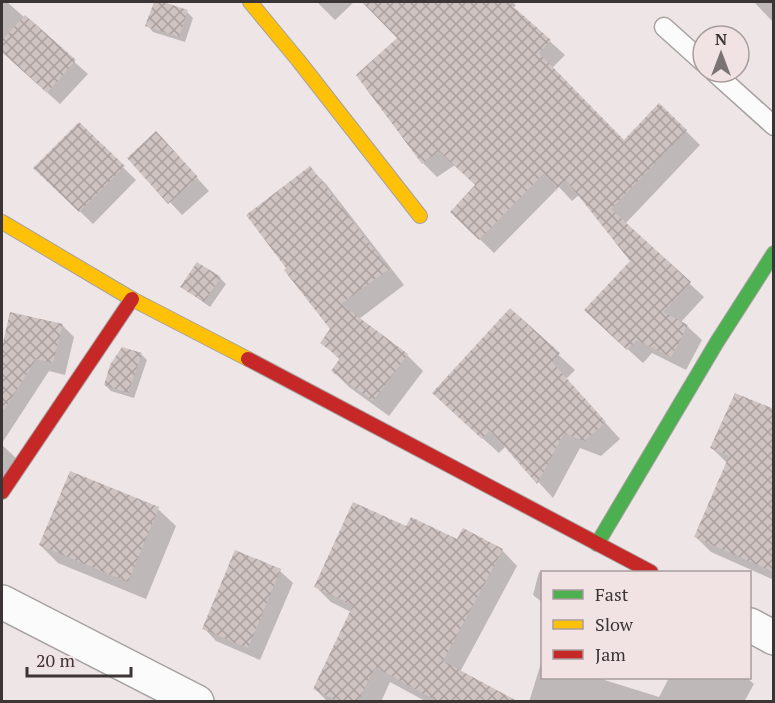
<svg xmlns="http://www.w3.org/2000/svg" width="775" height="703" font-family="'PT Serif',serif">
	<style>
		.shadow { fill: #0003 }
		.building { fill: url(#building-cross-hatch) }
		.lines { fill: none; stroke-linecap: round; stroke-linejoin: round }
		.lane-casing { stroke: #a7a1a1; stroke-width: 21 }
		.street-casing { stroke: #a7a1a1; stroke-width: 36 }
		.fast-casing { stroke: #a7a1a1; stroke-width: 16 }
		.slow-casing { stroke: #a7a1a1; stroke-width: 16 }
		.jam-casing { stroke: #a7a1a1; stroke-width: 16 }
		.lane { stroke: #fcfbfb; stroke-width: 18 }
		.street { stroke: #fcfbfb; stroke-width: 33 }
		.fast { stroke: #4caf50; stroke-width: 14 }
		.slow { stroke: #ffc107; stroke-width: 14 }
		.jam { stroke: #c62828; stroke-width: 14 }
	</style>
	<defs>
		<pattern id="building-cross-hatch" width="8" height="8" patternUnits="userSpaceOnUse" patternTransform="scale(1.5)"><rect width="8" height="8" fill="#cfc3c1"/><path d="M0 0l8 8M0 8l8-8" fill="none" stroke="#a99f9e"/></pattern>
	</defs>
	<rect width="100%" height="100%" fill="#eee6e6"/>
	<path class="shadow" d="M 2,2 L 7,2 L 88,74 L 60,104 L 2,52 Z
		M 156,2 L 187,12 L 193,18 L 185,42 L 153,32 L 147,25 Z
		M 317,2 L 354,2 L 335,20 Z
		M 364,2 L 512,2 L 516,5 L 513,8 L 565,55 L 552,68 L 624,142 L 686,131 L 700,145 L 625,224 L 704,297 L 681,322 L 687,326 L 702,340 L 686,370 L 652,353 L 643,363 L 600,324 L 632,261 L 579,195 L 572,201 L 559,187 L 494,253 L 452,212 L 477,186 L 455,165 L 437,177 L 423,163 L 399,38 Z
		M 754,2 L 774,2 L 774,23 Z
		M 79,124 L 136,180 L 93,224 L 35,168 Z
		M 168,146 L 209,191 L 182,215 L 129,158 Z
		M 310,168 L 326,184 L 404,285 L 359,319 L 407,355 L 423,371 L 389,416 L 349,387 L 333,371 L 340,360 L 322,342 L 332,329 Z
		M 220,278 L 226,284 L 210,307 L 182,287 Z
		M 510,310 L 575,370 L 566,379 L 620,439 L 601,456 L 580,448 L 553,498 L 506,446 L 499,453 L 450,409 Z
		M 11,314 L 62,325 L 74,337 L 65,375 L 49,371 L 2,443 L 2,354 Z
		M 141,354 L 147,360 L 134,398 L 111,391 L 105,385 Z
		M 774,411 L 774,580 L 711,552 L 695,536 L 727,463 L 712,448 Z
		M 2,445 L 16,458 L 2,479 Z
		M 70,473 L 158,509 L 176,526 L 146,599 L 58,563 L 40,545 Z
		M 407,528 L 458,541 L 502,550 L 517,566 L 460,672 L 516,702 L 427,702 L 390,682 L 381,702 L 328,702 L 315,689 L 351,612 L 331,602 L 316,587 Z
		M 236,552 L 280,571 L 293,583 L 260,660 L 216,641 L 204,628 Z
		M 539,572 L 542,573 L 542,602 L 533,595 Z
		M 542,660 L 542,678 L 598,678 L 659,697 L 669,678 L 747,678 L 754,684 L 744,702 L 529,702 Z"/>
	<path class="building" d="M 154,2 L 163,2 L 188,10 L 179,37 L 145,26 Z
		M 362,2 L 508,2 L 551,40 L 539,53 L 624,140 L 659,103 L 687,130 L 611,209 L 691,282 L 663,312 L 688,325 L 671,357 L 637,340 L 627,350 L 584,310 L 630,261 L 566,180 L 557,188 L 544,173 L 479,240 L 450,212 L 475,185 L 439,151 L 422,164 L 356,75 L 397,38 Z
		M 25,15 L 76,60 L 47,93 L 2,52 L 2,40 Z
		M 79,122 L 125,166 L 79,212 L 33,168 Z
		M 156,131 L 198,177 L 168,204 L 127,158 Z
		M 310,166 L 389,269 L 341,304 L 408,354 L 373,401 L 331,371 L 340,358 L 320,343 L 330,329 L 284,270 L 286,268 L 246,215 Z
		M 197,262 L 221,277 L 204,302 L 180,287 Z
		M 510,308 L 560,353 L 552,362 L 606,422 L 584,441 L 564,433 L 537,484 L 490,430 L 482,439 L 432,393 Z
		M 10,312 L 63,324 L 53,363 L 36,359 L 2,413 L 2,347 Z
		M 122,347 L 142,353 L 128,393 L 104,385 L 110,365 Z
		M 735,393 L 774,409 L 774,572 L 694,537 L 729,456 L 710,448 Z
		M 70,471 L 159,507 L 128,582 L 39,545 Z
		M 353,502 L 406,526 L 411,517 L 457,539 L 463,528 L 503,549 L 443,661 L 519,702 L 439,702 L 375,667 L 358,702 L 340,702 L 313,689 L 353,605 L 314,587 Z
		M 235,550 L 281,569 L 248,648 L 202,629 Z"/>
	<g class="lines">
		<g class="lane-casing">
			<path id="lane" d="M 664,27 L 703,62
				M 714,72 L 774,126"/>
		</g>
		<g class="street-casing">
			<path id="street" d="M 2,602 L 197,702
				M 750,625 L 774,638"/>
		</g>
		<g class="fast-casing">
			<path id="fast" d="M 597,544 L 717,342 L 774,253"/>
		</g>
		<g class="slow-casing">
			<path id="slow" d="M 250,2 L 298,60 L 420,216
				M 2,222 L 132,299 L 248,359"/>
		</g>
		<g class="jam-casing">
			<path id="jam" d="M 248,359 L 651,572
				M 2,492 L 132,299"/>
		</g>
		<use href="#lane" class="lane"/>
		<use href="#street" class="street"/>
		<use href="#fast" class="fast"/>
		<use href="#slow" class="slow"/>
		<use href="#jam" class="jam"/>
	</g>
	<rect width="775" height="703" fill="none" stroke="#3b3535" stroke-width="6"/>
	<rect x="541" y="571" width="210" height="108" fill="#f1e3e3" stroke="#a89d9d" stroke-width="1.5"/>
	<rect x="553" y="590" width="30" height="9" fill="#4caf50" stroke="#a89d9d" stroke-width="1.5"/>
	<text x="595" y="601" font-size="18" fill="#3b3535">Fast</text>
	<rect x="553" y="620" width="30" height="9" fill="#ffc107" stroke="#a89d9d" stroke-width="1.5"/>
	<text x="595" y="631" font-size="18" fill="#3b3535">Slow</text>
	<rect x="553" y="650" width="30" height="9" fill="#c62828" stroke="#a89d9d" stroke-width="1.5"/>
	<text x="595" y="661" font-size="18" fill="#3b3535">Jam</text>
	<g transform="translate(721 54)"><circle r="28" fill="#f1e3e3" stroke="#a89d9d" stroke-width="1.5"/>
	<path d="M0-4.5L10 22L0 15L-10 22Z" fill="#7a7373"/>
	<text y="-9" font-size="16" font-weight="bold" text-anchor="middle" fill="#3b3535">N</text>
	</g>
	<path d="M27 667v9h104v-9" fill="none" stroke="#3b3535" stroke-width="3"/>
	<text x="36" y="667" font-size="18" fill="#3b3535" stroke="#f1e3e3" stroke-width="4.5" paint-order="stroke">20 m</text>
</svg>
